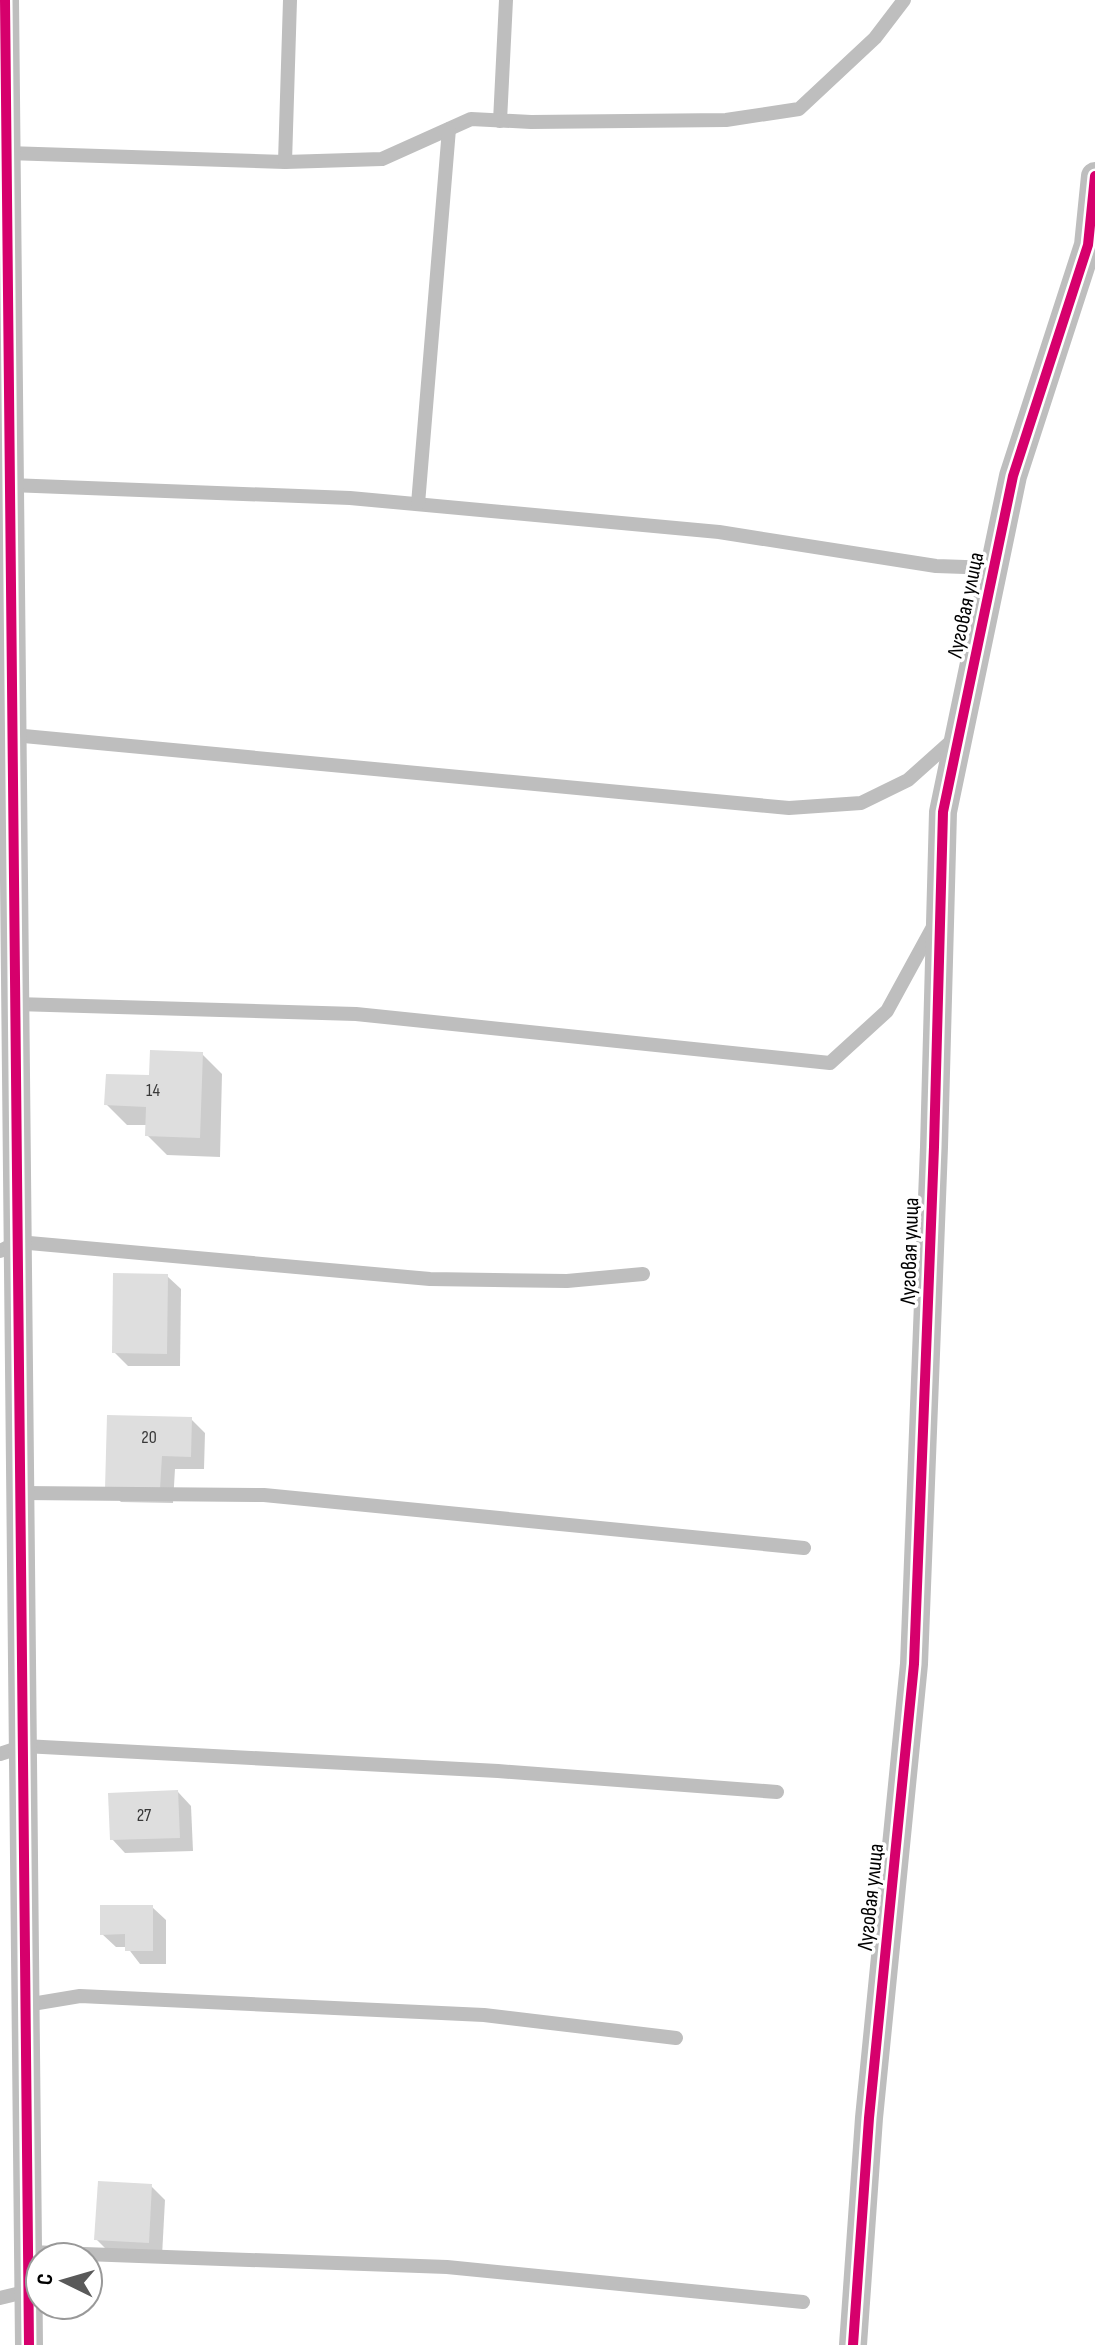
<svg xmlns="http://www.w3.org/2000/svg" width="1095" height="2345" viewBox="0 0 1095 2345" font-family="'Sofia Sans Condensed',sans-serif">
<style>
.shadow{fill:#0003}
.building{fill:#dedede}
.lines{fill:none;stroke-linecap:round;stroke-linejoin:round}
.lane{stroke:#bebebe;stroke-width:14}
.street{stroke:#bebebe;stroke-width:28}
.cycleway-casing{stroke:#fff;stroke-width:15}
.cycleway{stroke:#d6006c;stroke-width:10}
.labels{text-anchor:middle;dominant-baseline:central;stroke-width:7;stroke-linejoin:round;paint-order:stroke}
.number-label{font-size:18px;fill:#383838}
.street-label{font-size:22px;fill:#000;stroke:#fff}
</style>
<rect width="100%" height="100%" fill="#fff"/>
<!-- shadow -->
<g class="shadow">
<polygon points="202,1054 222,1074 220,1157 167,1155 147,1135 147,1125 127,1125 106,1104 151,1077"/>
<polygon points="167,1276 181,1289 180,1366 128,1366 114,1352"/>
<polygon points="191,1419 205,1433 204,1469 175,1469 173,1503 121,1502 107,1488"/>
<polygon points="178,1792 191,1806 193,1851 125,1853 112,1839"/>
<polygon points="152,1907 166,1920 166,1964 140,1964 127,1947 116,1947 102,1934"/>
<polygon points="151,2186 165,2200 162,2256 110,2253 96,2239"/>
</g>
<!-- building -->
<g class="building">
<polygon points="150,1050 203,1052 200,1138 145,1136 146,1107 104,1105 106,1074 149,1075"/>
<polygon points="113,1273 168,1274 167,1354 112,1353"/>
<polygon points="107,1415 192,1417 191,1457 162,1456 160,1490 105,1489"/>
<polygon points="178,1790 180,1838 110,1840 108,1793"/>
<polygon points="100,1905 153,1905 153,1951 125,1951 125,1934 100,1935"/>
<polygon points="98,2181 152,2184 149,2243 94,2240"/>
</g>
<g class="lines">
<!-- lane -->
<g class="lane">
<polyline points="500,121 506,0"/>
<polyline points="7,153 285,162 382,159 471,119 531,122 726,120 799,109 875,38 904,0"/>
<polyline points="285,162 290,0"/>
<polyline points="10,485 350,498 719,532 936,566 994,568"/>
<polyline points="418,504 449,129"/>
<polyline points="13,735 789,808 861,803 908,780 955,738"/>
<polyline points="16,1004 356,1014 830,1063 887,1011 934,925"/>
<polyline points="0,1251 18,1242 430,1279 567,1281 643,1274"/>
<polyline points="21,1493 264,1495 804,1548"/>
<polyline points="0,1754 24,1746 498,1771 777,1792"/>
<polyline points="26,2005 80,1996 484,2015 676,2038"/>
<polyline points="29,2252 447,2267 803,2302"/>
<polyline points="0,2298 29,2291"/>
</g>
<!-- street -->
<g class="street">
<polyline points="5,0 29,2345"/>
<polyline points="853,2345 869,2118 914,1664 934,1147 943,812 1013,476 1088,245 1095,176"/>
</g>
<defs>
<g id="cycleway">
<polyline points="5,0 29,2345"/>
<polyline points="853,2345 869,2118 914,1664 934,1147 943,812 1013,476 1088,245 1095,176"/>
</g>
</defs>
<!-- cycleway casing -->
<use href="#cycleway" class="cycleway-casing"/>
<!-- cycleway -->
<use href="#cycleway" class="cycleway"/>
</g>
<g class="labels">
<!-- number labels -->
<g class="number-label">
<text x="153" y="1090">14</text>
<text x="149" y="1437">20</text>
<text x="144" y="1815">27</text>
</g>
<!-- street labels -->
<g class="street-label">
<text transform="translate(966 605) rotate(-78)">Луговая улица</text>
<text transform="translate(910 1251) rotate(-88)">Луговая улица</text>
<text transform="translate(871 1897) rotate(-84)">Луговая улица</text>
</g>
</g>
<!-- north arrow -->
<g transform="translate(64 2281) rotate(275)"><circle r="38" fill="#ffffff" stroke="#999999" stroke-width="2"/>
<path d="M0-6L14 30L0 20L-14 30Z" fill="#595959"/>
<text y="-12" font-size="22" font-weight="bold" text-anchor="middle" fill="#000000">С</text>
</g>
</svg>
